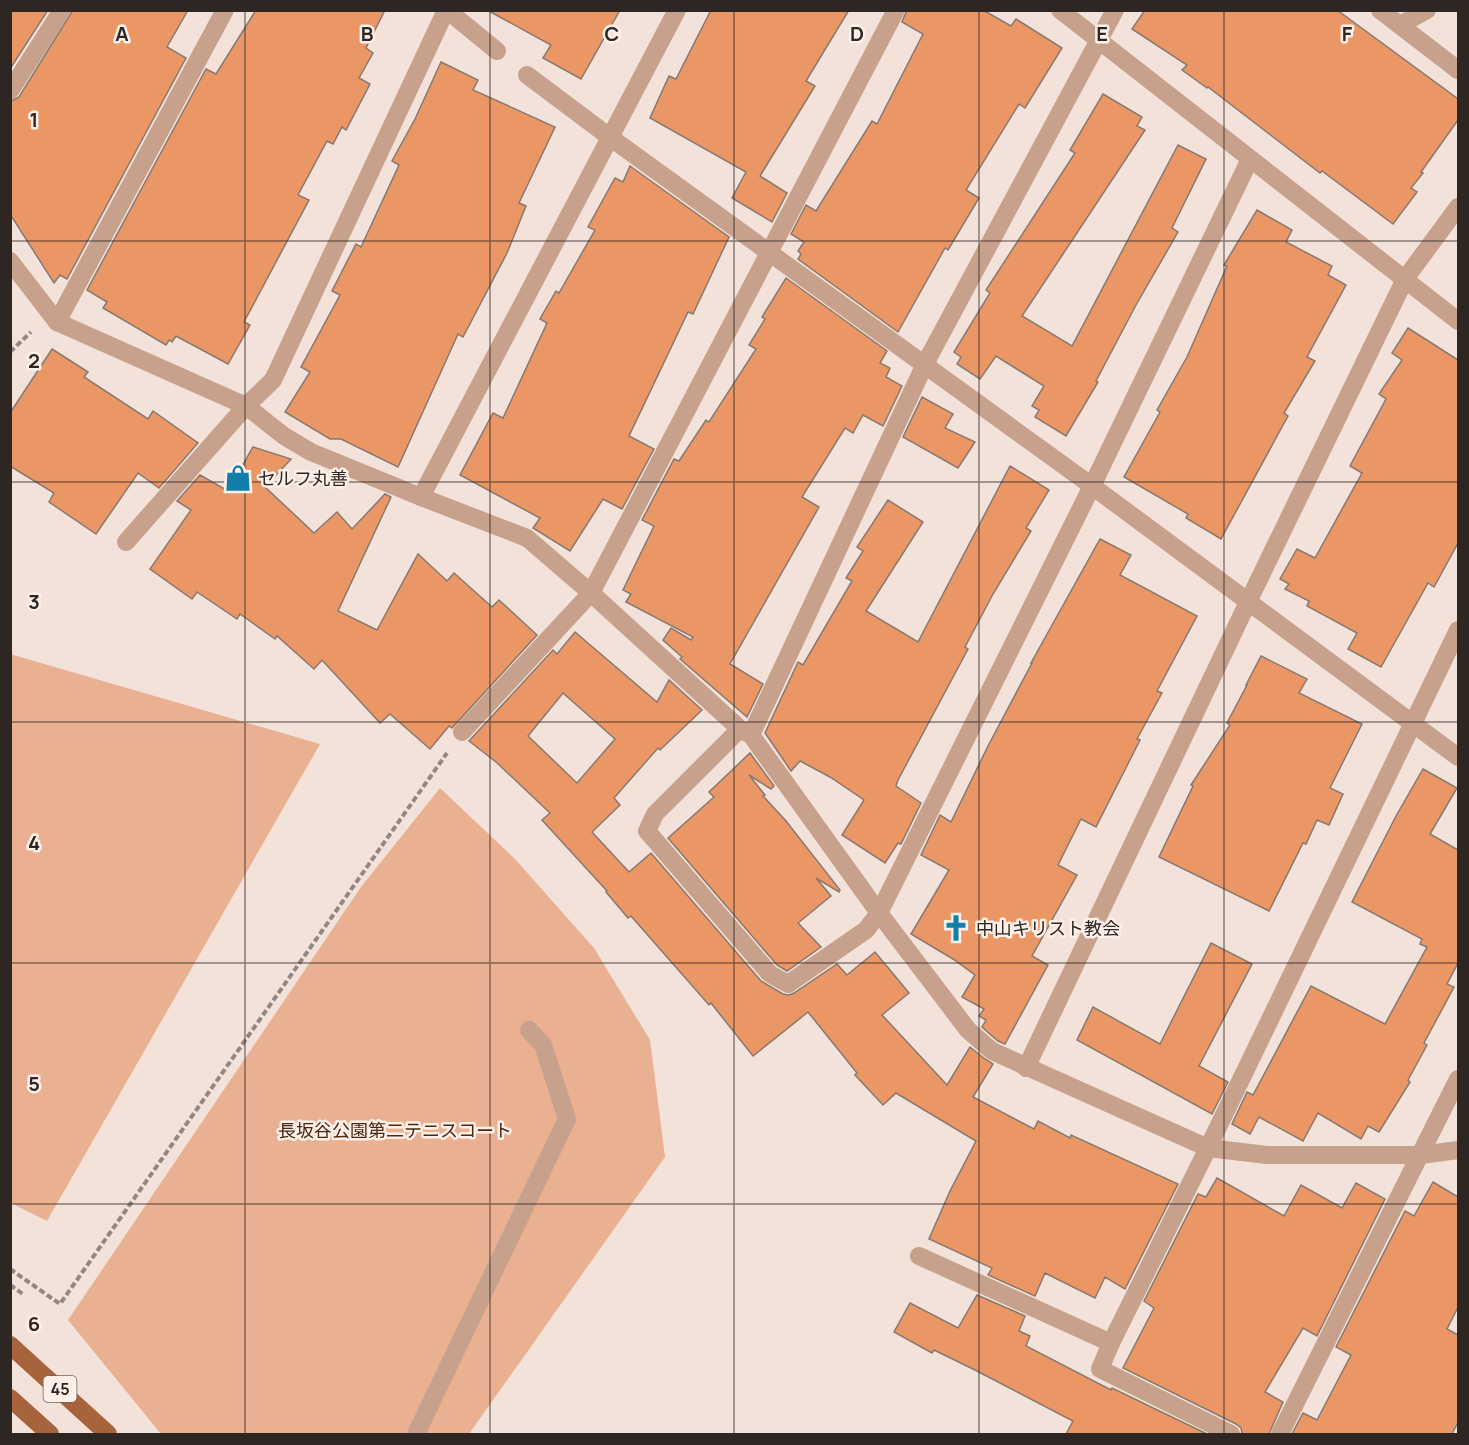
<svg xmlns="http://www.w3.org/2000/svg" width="1469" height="1445" viewBox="0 0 1469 1445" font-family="Manrope,'Noto Sans JP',sans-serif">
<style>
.green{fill:#e9b191}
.building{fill:#eb9765;stroke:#887970;stroke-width:1.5;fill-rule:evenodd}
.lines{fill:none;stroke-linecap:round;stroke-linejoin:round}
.path{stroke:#938781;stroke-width:4;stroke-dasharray:6 3;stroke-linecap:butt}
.minor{stroke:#c7a18b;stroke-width:18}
.major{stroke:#a7643c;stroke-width:18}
.grid{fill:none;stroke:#2d2623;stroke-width:1.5;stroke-opacity:0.55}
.labels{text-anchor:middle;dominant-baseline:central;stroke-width:5;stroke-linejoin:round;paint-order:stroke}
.shield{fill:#fef0e9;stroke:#6c635e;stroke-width:1.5}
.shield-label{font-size:16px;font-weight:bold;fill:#2d2623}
.poi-label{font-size:18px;fill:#2d2623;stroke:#fef0e9;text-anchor:start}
.park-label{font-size:18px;fill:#4a2813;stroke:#fef0e9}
.grid-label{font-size:20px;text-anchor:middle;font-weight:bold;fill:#2d2623;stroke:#fef0e9;stroke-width:5;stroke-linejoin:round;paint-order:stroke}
</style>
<rect width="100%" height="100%" fill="#f3e2d9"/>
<!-- green -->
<g class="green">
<polygon points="10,654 320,744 47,1221 11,1203"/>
<polygon points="440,788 515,859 594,948 650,1040 665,1157 469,1434 161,1434 68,1320 361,887"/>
</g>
<!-- building -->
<g class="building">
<polygon points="10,10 48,10 10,69"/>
<polygon points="73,10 188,10 167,47 186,58 67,279 60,275 54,283 10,214 10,102 19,97"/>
<polygon points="256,10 385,10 366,48 373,53 359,78 370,84 346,130 342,127 333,144 327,141 298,195 309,200 244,322 250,325 228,364 176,336 172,342 169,340 166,345 103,308 107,302 87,290 206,69 216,74"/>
<polygon points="487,10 620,10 581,79 543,58 551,45"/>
<polygon points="711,10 849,10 806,81 815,86 760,176 787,193 772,222 732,198 746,172 650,118 669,76 676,79"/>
<polygon points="907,10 983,10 1011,26 1016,19 1062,48 1025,108 1019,104 966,190 979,198 948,250 945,248 898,332 798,259 801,254 798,251 804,242 791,234 806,205 816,211 872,121 877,124 923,34 902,22"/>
<polygon points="1145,10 1337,10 1458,99 1458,120 1421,172 1423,173 1411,188 1417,192 1393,224 1322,171 1320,173 1208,87 1207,88 1182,70 1187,65 1132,29"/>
<polygon points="441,62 478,80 473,90 555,127 519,203 526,206 507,253 463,337 458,334 398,467 341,439 330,439 285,412 310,372 301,367 340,295 332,291 356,244 361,247 399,165 392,161 415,119"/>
<polygon points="1103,94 1142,117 1137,126 1145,130 1022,316 1072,346 1178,145 1206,159 1172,228 1178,232 1136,305 1096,381 1098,382 1066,436 1035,417 1039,410 1032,406 1044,386 996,356 980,379 957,364 961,357 954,352 990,293 986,290 1075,153 1070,150"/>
<polygon points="630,166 729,237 693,314 688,312 629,436 654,449 622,509 603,499 570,551 533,528 540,518 460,475 493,413 503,418 547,323 540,319 556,291 559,293 595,230 588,227 615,178 623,182"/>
<polygon points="1257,210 1292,230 1286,242 1332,266 1328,275 1346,285 1307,357 1315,361 1284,413 1288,416 1221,539 1186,518 1188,514 1124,477 1160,412 1157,410 1187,357 1227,266 1224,265"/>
<polygon points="786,278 887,351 880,363 890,368 886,377 902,386 883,426 863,415 853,433 845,428 802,497 819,507 730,664 763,684 747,717 680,659 682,657 663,640 671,628 691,640 693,637 626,602 631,594 623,590 654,526 642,520 674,459 679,461 706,420 709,422 756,349 749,345 765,319 762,317"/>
<polygon points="1408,328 1458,360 1458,543 1434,587 1428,583 1381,667 1348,649 1357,633 1307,606 1309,601 1285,589 1289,584 1280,579 1297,549 1315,558 1362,473 1350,466 1386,399 1379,394 1402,360 1392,353"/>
<polygon points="52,349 88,372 84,377 148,419 153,411 198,443 159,488 138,473 96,534 49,502 54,493 10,466 10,413"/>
<polygon points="922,397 953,414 945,428 975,442 958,468 903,437"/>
<polygon points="253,447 291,459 265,487 314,533 337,512 352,529 385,494 391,497 338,611 377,630 418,554 447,581 454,573 492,607 499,600 537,635 452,728 449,726 430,749 390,714 380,723 322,660 314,669 277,636 275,639 240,614 237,619 197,592 192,599 150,569 191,510 177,501 200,475 228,491"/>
<polygon points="1010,466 1049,490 1026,528 1031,531 993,594 965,647 968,649 898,780 896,786 921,803 901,844 898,843 885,863 842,835 864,800 830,777 800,761 791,771 765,733 798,662 803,665 852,581 846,578 863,551 857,547 888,500 923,522 866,611 918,642"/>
<polygon points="1100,539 1131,555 1120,575 1197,616 1157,691 1162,693 1137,739 1140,740 1096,827 1081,819 1058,865 1077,875 1032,956 1048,965 1005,1044 998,1041 982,1027 986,1020 979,1016 984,1009 962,997 975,975 953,959 911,934 949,870 921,855 940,815 951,822 988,746 1032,663 1031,663"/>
<path d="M575,632L657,702L669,680L702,710L660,750L658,748L614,798L620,805L592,832L629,872L651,853L761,981L783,994L789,995L794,993L837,964L847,975L875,952L909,993L882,1015L947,1085L970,1047L985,1059L993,1064L973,1097L1034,1129L1038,1121L1070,1138L1071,1135L1178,1184L1125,1289L1105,1277L1095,1298L1045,1273L1035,1296L988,1275L992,1268L929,1239L950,1191L976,1141L896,1093L883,1105L855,1075L857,1073L808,1012L753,1056L711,1003L709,1005L631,916L628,918L606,892L607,891L542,820L550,813L496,762L469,741L553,650L557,654ZM563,693L615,739L577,783L528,736Z"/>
<polygon points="1261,656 1307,679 1299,693 1362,724 1330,788 1343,794 1329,825 1317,820 1306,844 1303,843 1269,911 1159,857 1193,786 1191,785 1230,725 1227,723 1247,685 1246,685"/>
<polygon points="750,753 774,786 771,789 749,775 765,795 763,796 786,821 840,890 839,892 816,878 831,896 798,923 821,947 787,971 777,965 668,838 714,797 709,792"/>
<polygon points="1423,769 1457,788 1430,834 1458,850 1458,963 1447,984 1454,987 1424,1043 1427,1045 1408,1080 1410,1082 1379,1132 1368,1126 1361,1139 1318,1113 1303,1141 1259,1117 1250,1134 1232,1124 1247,1092 1253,1095 1311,986 1385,1024 1427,947 1420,944 1422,939 1352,902 1396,816"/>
<polygon points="1211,943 1252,964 1199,1066 1228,1082 1212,1114 1077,1040 1093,1007 1160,1044"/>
<polygon points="1217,1178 1284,1216 1301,1185 1342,1208 1356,1183 1385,1199 1317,1336 1303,1328 1265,1392 1283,1402 1269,1434 1242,1434 1241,1428 1236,1424 1123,1368 1154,1308 1144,1301 1198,1194 1206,1197"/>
<polygon points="1433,1182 1458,1197 1458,1307 1447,1329 1458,1335 1458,1422 1452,1434 1292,1434 1303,1413 1317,1420 1351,1355 1336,1347 1405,1211 1414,1216"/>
<polygon points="977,1295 1025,1316 1019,1331 1030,1336 1026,1346 1111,1390 1112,1388 1207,1434 1066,1434 1073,1421 973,1369 934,1350 932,1353 894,1332 910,1303 958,1328"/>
</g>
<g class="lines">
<!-- path -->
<g class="path">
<polyline points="10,352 31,332"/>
<polyline points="10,1269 60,1304 447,753"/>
<polyline points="10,1285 23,1294"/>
</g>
<!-- minor -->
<g class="minor">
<polyline points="447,10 497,51"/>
<polyline points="1060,10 1458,321"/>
<polyline points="1380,10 1458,70"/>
<polyline points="1400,25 1427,10"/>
<polyline points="527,75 611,138 1092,486 1458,757"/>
<polyline points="10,91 62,10"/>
<polyline points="10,261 57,322 246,406 284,436 311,452 421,497 527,538 591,593 740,729 751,735 879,913 968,1030 992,1051 1208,1148 1267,1155 1421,1155 1458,1150"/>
<polyline points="57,322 225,10"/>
<polyline points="421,497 677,10"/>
<polyline points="126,542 246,406 273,380 446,10"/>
<polyline points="740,729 655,814 647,831 770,974 788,984 866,930 879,913 1092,486 1250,159"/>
<polyline points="462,732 591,593 896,10"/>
<polyline points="751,735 925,364 1115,10"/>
<polyline points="1026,1068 1248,602 1405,279 1458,207"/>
<polyline points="919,1256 1111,1343"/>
<polyline points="416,1434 567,1119 543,1045 529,1030"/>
<polyline points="1231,1434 1100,1369 1111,1343 1208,1148 1458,630"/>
<polyline points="1280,1434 1458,1079"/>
</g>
<!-- major -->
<g class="major">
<polyline points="10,1345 108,1434"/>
<polyline points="10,1398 50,1434"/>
</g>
</g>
<!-- grid -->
<path class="grid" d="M245,10V1434M490,10V1434M734,10V1434M979,10V1434M1224,10V1434M10,241H1458M10,482H1458M10,722H1458M10,963H1458M10,1204H1458"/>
<!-- icons -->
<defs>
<symbol id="shop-bare" viewBox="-9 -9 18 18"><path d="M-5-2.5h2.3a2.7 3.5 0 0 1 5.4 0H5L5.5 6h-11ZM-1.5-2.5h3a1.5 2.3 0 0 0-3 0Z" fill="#117fa7" stroke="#fef0e9" stroke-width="2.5" paint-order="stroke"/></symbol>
<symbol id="church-bare" viewBox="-9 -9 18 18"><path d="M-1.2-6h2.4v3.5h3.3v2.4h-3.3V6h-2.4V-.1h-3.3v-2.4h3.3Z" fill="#117fa7" stroke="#fef0e9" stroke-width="2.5" paint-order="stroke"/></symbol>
</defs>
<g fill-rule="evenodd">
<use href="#shop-bare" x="219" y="459" width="38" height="38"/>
<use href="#church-bare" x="937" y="909" width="38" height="38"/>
</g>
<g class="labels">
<!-- shield labels -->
<rect class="shield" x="43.5" y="1376" width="33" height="26" rx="4.5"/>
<g class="shield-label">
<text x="60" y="1389">45</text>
</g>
<!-- poi labels -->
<g class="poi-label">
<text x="258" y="478">セルフ丸善</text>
<text x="976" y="928">中山キリスト教会</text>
</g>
<!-- park labels -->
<g class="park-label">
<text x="395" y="1130">長坂谷公園第二テニスコート</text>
</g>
</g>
<g class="grid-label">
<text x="122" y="41">A</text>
<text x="367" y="41">B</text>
<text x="612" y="41">C</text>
<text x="857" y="41">D</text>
<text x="1102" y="41">E</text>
<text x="1347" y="41">F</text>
<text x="34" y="127">1</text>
<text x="34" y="368">2</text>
<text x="34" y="609">3</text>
<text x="34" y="850">4</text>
<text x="34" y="1091">5</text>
<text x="34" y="1331">6</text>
</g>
<!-- border -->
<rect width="1469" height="1445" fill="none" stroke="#2d2623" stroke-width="24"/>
</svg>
